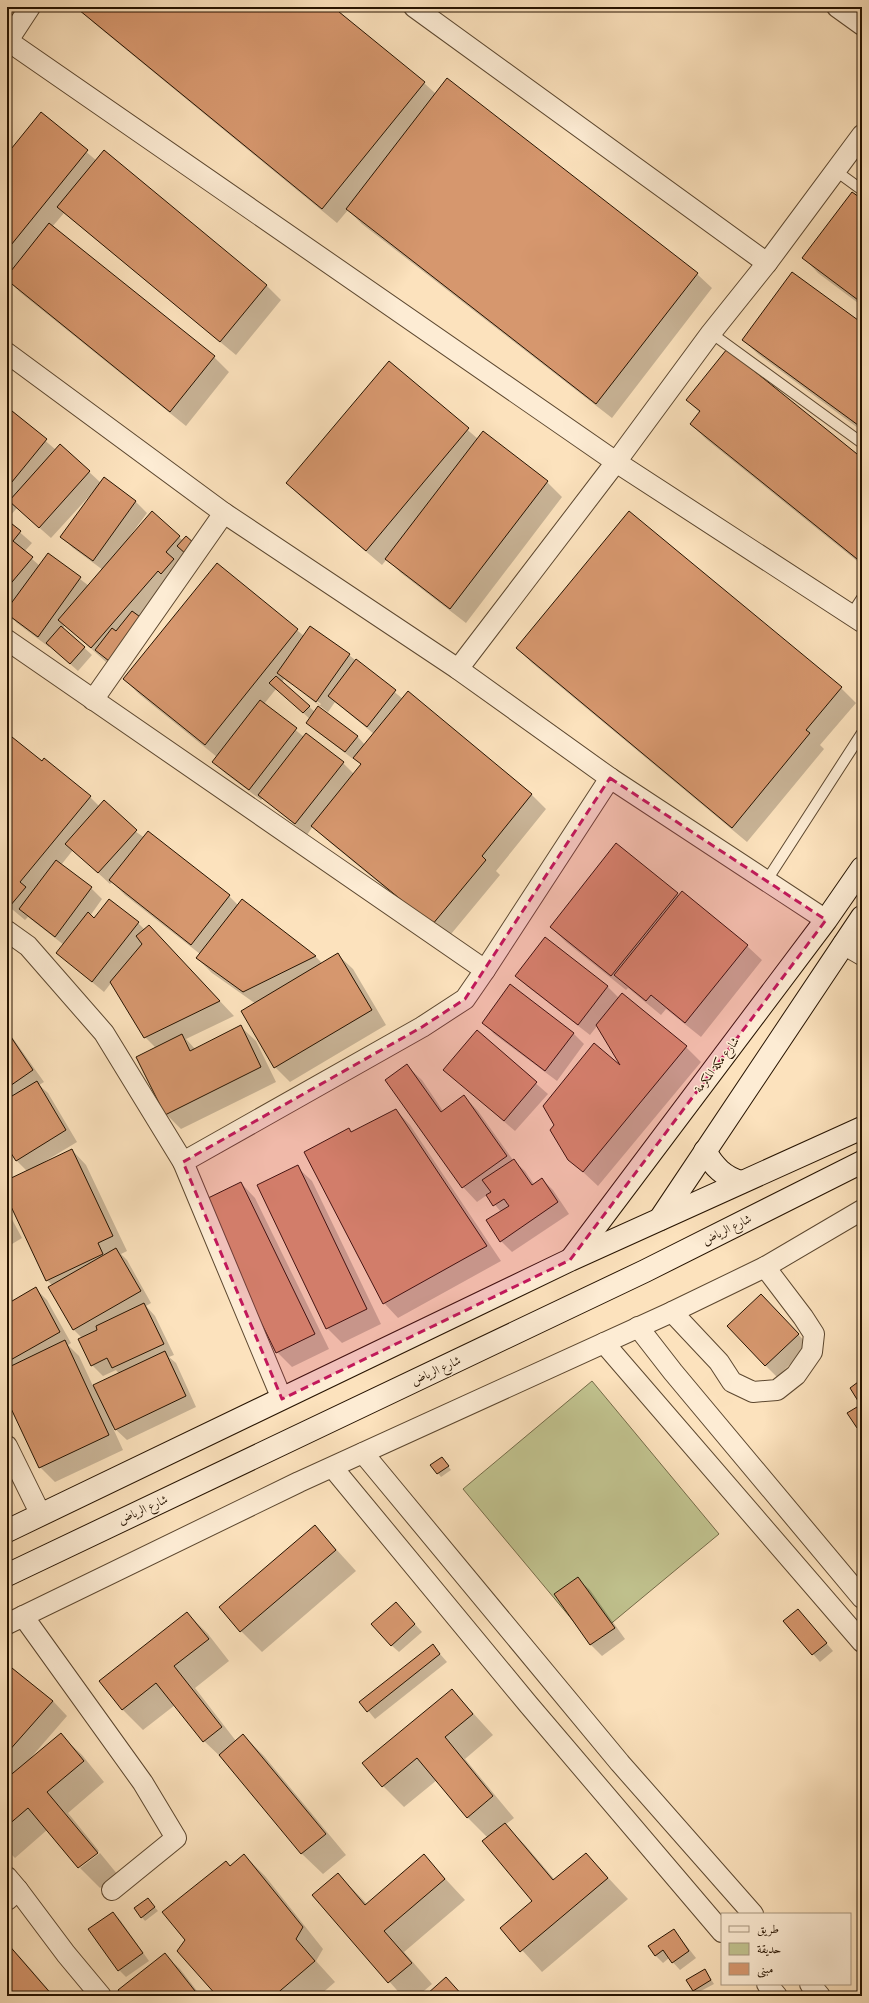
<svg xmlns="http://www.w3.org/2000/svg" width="869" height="2003" viewBox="0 0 869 2003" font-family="'IM FELL English',Amiri,serif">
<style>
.green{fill:#c1c38f;stroke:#746b48}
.shadow{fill:#0003;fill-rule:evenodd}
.building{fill:#d6976e;stroke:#261300}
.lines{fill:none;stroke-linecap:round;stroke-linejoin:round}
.lane-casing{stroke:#5c472f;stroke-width:12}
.street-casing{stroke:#5c472f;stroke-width:22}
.secondary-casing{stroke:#261300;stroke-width:24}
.lane{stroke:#fdecd4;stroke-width:10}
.street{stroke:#fdecd4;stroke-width:20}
.secondary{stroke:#fdecd4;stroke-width:22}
.marked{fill:#c2185b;fill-opacity:0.2;stroke:#c2185b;stroke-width:3;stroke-dasharray:8 5;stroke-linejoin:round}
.labels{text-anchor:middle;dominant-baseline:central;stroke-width:3;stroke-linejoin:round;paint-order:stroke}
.street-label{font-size:12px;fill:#261300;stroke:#fdecd4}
</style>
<rect width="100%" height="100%" fill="#fce2bd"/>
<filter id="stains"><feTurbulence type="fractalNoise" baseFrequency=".005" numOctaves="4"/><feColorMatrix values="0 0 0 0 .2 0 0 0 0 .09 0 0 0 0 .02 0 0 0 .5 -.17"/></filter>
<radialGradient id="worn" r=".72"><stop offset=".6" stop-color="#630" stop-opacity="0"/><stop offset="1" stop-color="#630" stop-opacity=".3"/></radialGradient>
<!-- green -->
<polygon class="green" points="592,1381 719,1534 590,1641 463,1489"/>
<!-- shadow -->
<g class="shadow">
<polygon points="82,7 331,7 424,83 436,94 697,274 712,288 612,418 362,224 348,210 337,223 95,24 80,10"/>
<polygon points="41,114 97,161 266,285 281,300 236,355 64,213 52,227 214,357 229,372 186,426 21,293 8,281 7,283 7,156"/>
<polygon points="862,201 862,306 818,273 804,258"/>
<polygon points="862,325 862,431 758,354 743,340"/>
<polygon points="389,362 478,439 483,432 547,482 562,497 466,623 401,573 387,559 382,565 302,498 288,483"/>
<polygon points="687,400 862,459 862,565 706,439 691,424 700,413"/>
<polygon points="7,408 56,450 60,445 101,483 104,479 136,502 147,513 130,536 132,537 179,537 183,541 195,545 117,668 108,660 106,662 65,625 63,628 92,655 78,671 50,646 49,647 17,623 7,613 7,521 32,543 24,552 40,566 49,555 89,586 103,570 73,548 62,537 95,492 94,491 51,538 17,508 10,516 7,514"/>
<path d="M217,564L304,636L349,655L403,699L408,692L532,795L546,809L496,871L500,875L447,939L327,840L313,826L307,835L263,798L261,800L225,773L214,761L217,757L139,694L124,679ZM284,679L328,712L335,702L374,734L365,745L357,736L315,712L282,682ZM289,681L321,704L320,705L289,683ZM276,689L310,719L307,723L315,730L353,759L354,757L362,765L354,774L343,763L304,737L264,704Z"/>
<polygon points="517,648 841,688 856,703 820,745 824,749 747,842 532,663"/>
<polygon points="7,734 42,762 90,797 100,807 229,896 238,905 315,956 323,964 338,955 353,969 386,1025 290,1082 275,1067 256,1004 212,973 197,958 200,954 125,895 112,882 110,884 73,850 61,865 91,888 102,899 90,916 94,919 138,923 145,930 164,942 234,1016 186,1039 195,1049 241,1027 256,1041 276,1082 181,1129 166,1114 156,1048 145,1037 111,983 104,992 57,953 64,945 28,917 25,920 7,905 7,826 9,824 7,822"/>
<polygon points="677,894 747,946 762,960 701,1037 666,1009 661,1015 628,988 626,990 566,942 551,927"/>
<polygon points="516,976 607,986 619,998 686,1047 701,1062 598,1186 569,1159 623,1068 597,1026 590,1035 528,987"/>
<polygon points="483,1022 573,1033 584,1044 557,1081 494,1034"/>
<polygon points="7,1030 44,1082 39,1085 48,1093 77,1142 44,1162 45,1163 72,1150 86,1165 127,1251 121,1254 127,1260 151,1303 146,1306 155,1316 174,1355 169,1357 176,1363 196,1407 127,1440 112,1426 123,1450 55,1482 40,1467 7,1398 7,1305 36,1289 47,1300 71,1343 68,1345 79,1356 93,1386 119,1374 116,1370 103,1376 92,1365 82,1338 74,1330 52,1285 47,1280 7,1196 7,1181 27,1171 17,1161 7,1145"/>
<polygon points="477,1032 548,1094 515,1131 445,1070"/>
<polygon points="407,1066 422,1080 443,1111 464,1096 478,1111 513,1160 525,1171 534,1184 542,1179 553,1190 569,1214 512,1252 501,1241 501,1212 487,1195 477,1202 463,1187"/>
<polygon points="396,1110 410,1125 501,1261 398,1318 384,1303 349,1129 352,1133"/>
<polygon points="7,1154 11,1161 7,1163"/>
<polygon points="297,1167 312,1181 381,1324 342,1343 327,1328"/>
<polygon points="241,1183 255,1198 329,1349 292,1367 277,1352"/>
<polygon points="7,1210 22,1238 7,1247"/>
<polygon points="772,1306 809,1346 777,1377 765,1365"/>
<polygon points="862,1405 862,1434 857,1427"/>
<polygon points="445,1462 451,1470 441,1477 432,1466"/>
<polygon points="315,1526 356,1571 262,1652 241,1631"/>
<polygon points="578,1579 590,1590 625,1639 602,1656 591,1645 556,1595"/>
<polygon points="396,1603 422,1632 399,1652 391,1645"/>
<polygon points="187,1613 208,1634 229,1661 195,1688 236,1741 243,1735 264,1756 346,1855 323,1874 302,1854 225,1761 204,1741 175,1705 143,1730 122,1709"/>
<polygon points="805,1618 833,1651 820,1662 813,1654"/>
<polygon points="433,1646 447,1662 375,1719 361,1702"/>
<polygon points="7,1665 53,1701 67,1716 28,1761 61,1735 82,1755 104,1782 68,1813 99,1851 79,1867 47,1830 15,1858 7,1850 7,1779 12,1775 8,1772 7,1774"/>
<polygon points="452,1690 493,1735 465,1759 514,1818 505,1825 525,1845 555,1880 586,1854 628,1899 542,1972 502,1928 534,1901 488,1838 468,1818 437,1780 404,1807 383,1786"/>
<polygon points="100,1853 118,1875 100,1888 80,1868"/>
<polygon points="244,1855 265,1876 323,1949 316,1961 335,1982 319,1996 218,1996 186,1940 226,1862 231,1867"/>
<polygon points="424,1856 465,1900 404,1952 432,1984 418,1996 402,1996 314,1895 338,1874 367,1904"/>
<polygon points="148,1899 158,1911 145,1921 135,1909"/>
<polygon points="113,1913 120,1920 149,1961 126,1977 119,1970"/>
<polygon points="674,1930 696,1958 680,1970 669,1958 663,1963 655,1955"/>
<polygon points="7,1944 21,1958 54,1996 7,1996"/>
<polygon points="165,1955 180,1969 201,1996 124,1996"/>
<polygon points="705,1970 714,1984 697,1993 694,1990"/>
</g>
<!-- building -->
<g class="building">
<polygon points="81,7 333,7 425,82 322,209 79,10"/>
<polygon points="447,78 698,273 596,404 346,209"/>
<polygon points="41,112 88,150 7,250 7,154"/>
<polygon points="104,150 267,285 220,342 57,207"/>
<polygon points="852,192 862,199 862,303 802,258"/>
<polygon points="49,223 215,356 170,412 7,280 7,276"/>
<polygon points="792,272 862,323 862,428 742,340"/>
<polygon points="727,349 862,458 862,563 690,424 700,411 686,400"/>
<polygon points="389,361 469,428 366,551 286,483"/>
<polygon points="7,407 47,439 7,488"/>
<polygon points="483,431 548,481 450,609 385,559"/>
<polygon points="60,444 90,471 39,528 9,501"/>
<polygon points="104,477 136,501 93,561 60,537"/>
<polygon points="152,511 180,536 166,552 174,559 161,574 158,571 91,648 58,620"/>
<polygon points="629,511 842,687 806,730 810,733 732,828 516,648"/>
<polygon points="7,520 21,531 13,541 33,557 7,588"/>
<polygon points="186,536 195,544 187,555 177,546"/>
<polygon points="48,553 81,577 38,637 7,614 7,609"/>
<polygon points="217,563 298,629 205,745 123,679"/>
<polygon points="132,611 143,619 109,661 95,650 112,628 116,631"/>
<polygon points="61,626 85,647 70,664 46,643"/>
<polygon points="310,626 350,654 316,702 277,673"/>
<polygon points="356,659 396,690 367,727 328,696"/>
<polygon points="276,676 310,706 303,713 269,683"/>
<polygon points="408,691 532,794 482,856 486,860 432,925 311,826 361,764 353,758"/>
<polygon points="260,700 297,728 249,790 212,762"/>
<polygon points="318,706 358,736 345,752 306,723"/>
<polygon points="7,733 42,761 44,758 91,796 20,882 26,887 10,906 7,904 7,825 9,822 7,821"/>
<polygon points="306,733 344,762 295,824 258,795"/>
<polygon points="104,800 137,830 98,873 65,844"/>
<polygon points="148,831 230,895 191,945 109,880"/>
<polygon points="616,843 678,893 611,976 550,927"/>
<polygon points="56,860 92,887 55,937 19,909"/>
<polygon points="682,891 748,945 685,1023 651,995 646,1001 614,975"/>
<polygon points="109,899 139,922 92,982 56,953 88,912 94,918"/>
<polygon points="242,899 316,956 243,992 196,958"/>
<polygon points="149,925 220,1001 144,1038 110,982 142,944 136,936"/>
<polygon points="545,937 608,986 578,1025 515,976"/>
<polygon points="338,953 372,1010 274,1068 241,1011"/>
<polygon points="510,984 574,1033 545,1071 482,1023"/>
<polygon points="622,993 687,1046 583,1172 568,1160 550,1130 554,1125 543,1106 594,1043 620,1065 596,1025"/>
<polygon points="241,1025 261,1067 165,1115 136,1057 182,1034 190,1051"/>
<polygon points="477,1030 537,1082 504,1121 443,1070"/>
<polygon points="7,1031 33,1070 7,1088"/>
<polygon points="407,1064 441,1112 464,1095 507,1156 462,1188 385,1080"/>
<polygon points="37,1081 66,1130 16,1161 7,1147 7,1099"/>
<polygon points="396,1109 487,1246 383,1304 304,1152 349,1128 351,1132"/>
<polygon points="72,1149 113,1236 98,1243 103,1254 46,1281 7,1198 7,1180"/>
<polygon points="514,1159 532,1185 542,1178 558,1202 500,1242 486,1220 509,1206 504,1199 493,1206 486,1195 491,1192 482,1180"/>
<polygon points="298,1165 367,1309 326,1329 257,1185"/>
<polygon points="241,1182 315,1334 276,1353 202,1201"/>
<polygon points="116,1248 141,1291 73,1330 48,1287"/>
<polygon points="36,1287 60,1332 7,1362 7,1304"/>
<polygon points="761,1294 799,1334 765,1366 727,1326"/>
<polygon points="144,1303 164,1344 112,1368 107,1358 91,1366 78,1339 97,1330 96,1326"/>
<polygon points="65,1340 109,1435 39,1468 7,1400 7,1368"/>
<polygon points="165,1351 186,1396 115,1430 93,1385"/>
<polygon points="862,1379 862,1398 858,1401 850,1388"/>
<polygon points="862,1404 862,1424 857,1428 847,1413"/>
<polygon points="442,1457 449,1466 437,1474 430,1465"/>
<polygon points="315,1525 336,1550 240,1632 219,1607"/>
<polygon points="578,1577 615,1628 590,1645 554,1594"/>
<polygon points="396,1602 415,1624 391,1646 371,1624"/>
<polygon points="798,1609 827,1643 812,1655 783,1621"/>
<polygon points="187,1612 209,1639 174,1666 222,1727 203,1742 156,1683 122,1710 99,1681"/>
<polygon points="433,1644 440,1654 367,1712 359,1702"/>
<polygon points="7,1664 53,1701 7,1753"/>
<polygon points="452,1689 473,1714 445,1737 493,1796 467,1818 417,1758 382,1787 362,1763"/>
<polygon points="61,1733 84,1761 47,1792 98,1853 78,1868 28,1808 7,1826 7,1778"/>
<polygon points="243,1734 326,1834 301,1854 219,1755"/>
<polygon points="505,1823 553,1880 586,1853 608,1878 520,1952 500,1928 532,1901 482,1841"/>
<polygon points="244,1854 303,1927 296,1939 315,1961 274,1996 217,1996 177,1951 185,1940 162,1912 226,1861 230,1866"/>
<polygon points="424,1854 445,1879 384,1931 412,1963 388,1983 312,1895 338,1873 365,1905"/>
<polygon points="148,1898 155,1907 141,1918 134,1908"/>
<polygon points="113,1912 143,1953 118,1971 88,1929"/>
<polygon points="674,1929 689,1951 672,1963 663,1950 655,1956 648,1946"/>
<polygon points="7,1943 53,1996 7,1996"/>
<polygon points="165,1953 199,1996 122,1996 118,1990"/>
<polygon points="705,1969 711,1980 693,1991 686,1980"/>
<polygon points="446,1977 463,1996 429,1996 427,1994"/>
</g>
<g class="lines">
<defs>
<g id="lane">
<polyline points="836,171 862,190"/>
<polyline points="711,333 862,443"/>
<polyline points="851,615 862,598"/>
<polyline points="767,880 862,733"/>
</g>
<g id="street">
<polyline points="414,7 767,263"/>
<polyline points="837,7 862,25"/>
<polyline points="8,41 616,462 458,669"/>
<polyline points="7,42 30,7"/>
<polyline points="862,135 767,263 711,333 616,462 862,622"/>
<polyline points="7,353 224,513 458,669 610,778 826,920"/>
<polyline points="7,640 485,970"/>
<polyline points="93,700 224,513"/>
<polyline points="7,931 28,946 104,1033 183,1162 282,1399"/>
<polyline points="843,944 862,955"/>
<polyline points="183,1162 422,1027 465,999 485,970 610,778"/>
<polyline points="672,1312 719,1362 732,1382 753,1392 777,1390 796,1375 812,1352 814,1334 803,1317 765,1267"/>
<polyline points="638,1327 673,1372 862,1598"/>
<polyline points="604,1343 862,1642"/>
<polyline points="7,1446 41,1515"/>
<polyline points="363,1453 620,1763 753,1914"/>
<polyline points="333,1468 528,1704 722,1932"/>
<polyline points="23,1616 143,1783 176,1838 112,1890"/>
<polyline points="7,1624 299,1482 672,1312 765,1267 862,1210"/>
<polyline points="7,1877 18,1890 7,1900"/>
<polyline points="18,1890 66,1954 101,1996"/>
<polyline points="767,1984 777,1996"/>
<polyline points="810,1984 820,1996"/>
</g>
<g id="secondary">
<path d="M705,1151C714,1167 724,1177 741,1182"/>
<polyline points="660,1219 862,917"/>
<polyline points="572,1258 826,920 862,868"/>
<polyline points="7,1531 570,1260 862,1128"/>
<polyline points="7,1575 645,1271 862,1162"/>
</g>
</defs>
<!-- lane casing -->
<use href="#lane" class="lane-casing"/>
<!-- street casing -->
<use href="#street" class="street-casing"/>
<!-- secondary casing -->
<use href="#secondary" class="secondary-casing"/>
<!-- lane -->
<use href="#lane" class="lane"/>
<!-- street -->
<use href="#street" class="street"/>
<!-- secondary -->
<use href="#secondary" class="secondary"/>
</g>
<!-- marked area -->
<path class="marked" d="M610,778L826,920L570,1260L282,1399L183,1162L422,1027L465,999Z"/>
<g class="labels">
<!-- street labels -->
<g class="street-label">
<text transform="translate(717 1065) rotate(-53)">شارع مكة المكرمة</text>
<text transform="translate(727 1230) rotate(-27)">شارع الرياض</text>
<text transform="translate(436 1371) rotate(-25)">شارع الرياض</text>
<text transform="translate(143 1510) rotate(-25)">شارع الرياض</text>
</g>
</g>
<!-- margin -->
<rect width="869" height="2003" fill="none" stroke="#fce2bd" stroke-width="24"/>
<rect x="8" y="8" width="853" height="1987" fill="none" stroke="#261300" stroke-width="2"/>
<rect x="12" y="12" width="845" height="1979" fill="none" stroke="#261300"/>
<!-- legend -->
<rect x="721" y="1913" width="130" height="72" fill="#fdecd4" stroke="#a7957f"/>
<rect x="729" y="1926" width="20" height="6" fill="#fdecd4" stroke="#a7957f"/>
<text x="757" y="1933" font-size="12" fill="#261300">طريق</text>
<rect x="729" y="1943" width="20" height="12" fill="#c1c38f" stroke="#a7957f"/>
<text x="757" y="1953" font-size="12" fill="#261300">حديقة</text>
<rect x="729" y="1963" width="20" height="12" fill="#d6976e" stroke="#a7957f"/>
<text x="757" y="1973" font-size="12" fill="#261300">مبنى</text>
<rect width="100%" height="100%" filter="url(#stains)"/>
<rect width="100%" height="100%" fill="url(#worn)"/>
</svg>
